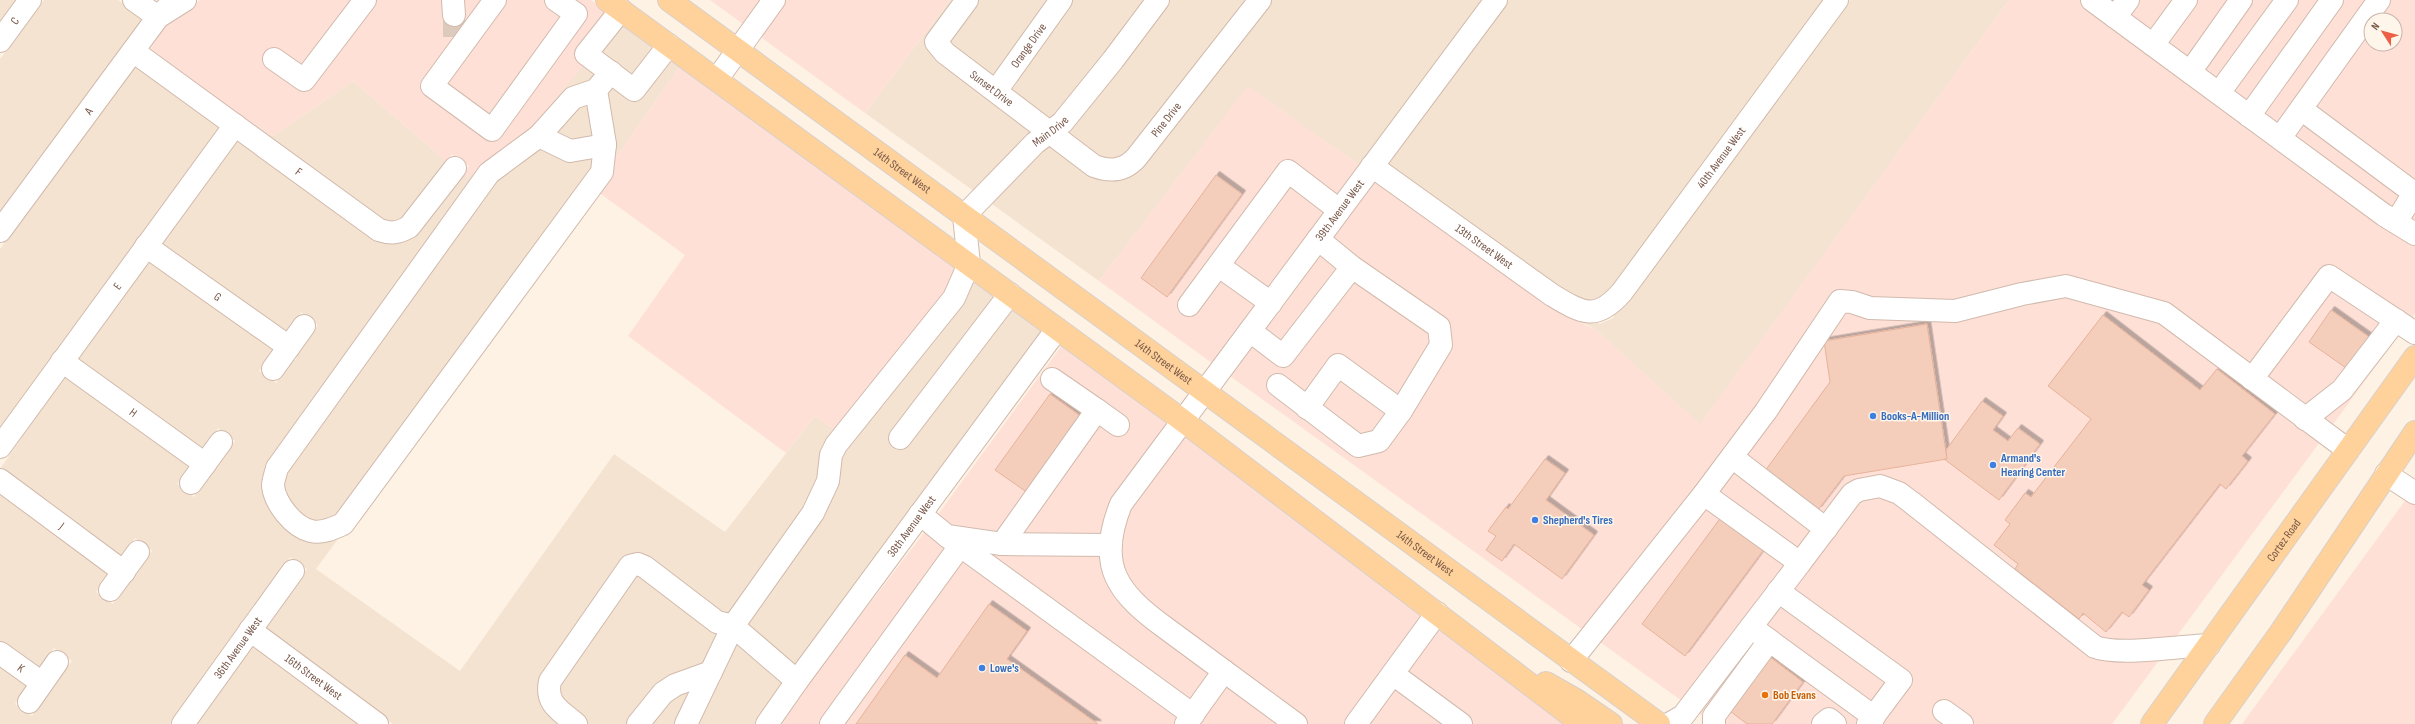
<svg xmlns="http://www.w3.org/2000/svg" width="2415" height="724" viewBox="0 0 2415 724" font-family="'Sofia Sans Condensed',sans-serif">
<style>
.residential{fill:#f5e3d2}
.commercial{fill:#fee0d7;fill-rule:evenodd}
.building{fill:#f4cebb;stroke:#e7b29a;filter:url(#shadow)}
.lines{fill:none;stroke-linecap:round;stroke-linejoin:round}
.minor-tunnel{stroke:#dccbbd;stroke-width:22;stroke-dasharray:22 11;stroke-linecap:butt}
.minor-casing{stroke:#d1baac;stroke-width:24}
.major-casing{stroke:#d9d0cc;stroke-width:24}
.minor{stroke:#fff;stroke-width:22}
.major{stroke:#fed29a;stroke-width:22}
.shop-dot{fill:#3f7fe0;stroke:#fff6eb;stroke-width:1.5}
.food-dot{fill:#e8710a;stroke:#fff6eb;stroke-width:1.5}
.labels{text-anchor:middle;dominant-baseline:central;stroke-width:3;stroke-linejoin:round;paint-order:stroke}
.street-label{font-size:12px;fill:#775648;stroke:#fff6eb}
.shop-label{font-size:12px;font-weight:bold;fill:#366cbe;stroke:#fff6eb;text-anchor:start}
.food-label{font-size:12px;font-weight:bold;fill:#c56008;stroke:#fff6eb;text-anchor:start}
</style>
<defs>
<filter id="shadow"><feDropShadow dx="3.5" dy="-3.5" stdDeviation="0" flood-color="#0004"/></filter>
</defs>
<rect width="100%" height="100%" fill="#fdf2e4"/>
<!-- residential -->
<g class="residential">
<polygon points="0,0 17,0 0,23"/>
<polygon points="44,0 118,0 144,18 0,213 0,59"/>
<polygon points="950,0 1482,0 1359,165 1248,87 1099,281 865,113"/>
<polygon points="1509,0 1824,0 1614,286 1605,295 1590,303 1575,298 1386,164"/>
<polygon points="1850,0 2009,0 1700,425 1596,330 1583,322 1598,322 1599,324 1614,318 1613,315 1631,299"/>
<polygon points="620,21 681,65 594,189 316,569 460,671 614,454 725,532 815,416 843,436 966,274 1043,330 788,674 755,724 393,724 264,629 307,569 290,557 170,724 0,724 0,665 28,685 15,704 32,716 72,661 54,648 39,669 0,641 0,492 109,573 96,592 113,604 152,551 135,538 121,558 0,469 65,375 191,465 177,484 194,497 235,441 218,428 202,450 76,359 149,260 274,350 259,371 276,383 293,359 296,360 298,352 318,325 301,312 285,335 160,244 238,139 387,243 402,242 417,234 463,175"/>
<polygon points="136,65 220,126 0,429 0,249"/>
<polygon points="353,81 446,161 406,215 396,222 383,221 211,96 273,136"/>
<polygon points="253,644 361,724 196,724"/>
</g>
<!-- commercial -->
<g class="commercial">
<polygon points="200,0 591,0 620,21 513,150 506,147 467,178 463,175 469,166 452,154 446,161 353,81 273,136 211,96 149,51 166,24"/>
<polygon points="710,0 950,0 865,113"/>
<path d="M2009,0H2415V313L2112,724H1714L1230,376L1375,180L1566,315L1596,330L1700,424ZM2371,20H2395V44H2371Z"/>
<polygon points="681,65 959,269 959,272 843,436 815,416 786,453 628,336 685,255 594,189"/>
<polygon points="1248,86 1359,165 1212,363 1099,281"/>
<polygon points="1063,344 1176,427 1566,724 780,724 806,687 939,513"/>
<polygon points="2415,487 2415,724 2242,724"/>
</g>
<!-- building -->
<g class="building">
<polygon points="1216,175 1242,194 1167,297 1141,278"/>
<polygon points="2331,310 2372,339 2349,370 2309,342"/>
<polygon points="2103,315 2200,390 2217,369 2275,414 2242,456 2248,461 2226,489 2220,484 2142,585 2149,590 2129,617 2122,612 2106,632 2083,613 2079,619 2015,569 2018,564 1994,545 2010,524 2005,520 2025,493 2031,497 2091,419 2048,386"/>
<polygon points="1927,324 1947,459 1844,476 1818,510 1765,471 1830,382 1824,341"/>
<polygon points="1050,394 1082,417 1028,493 995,470"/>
<polygon points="1982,401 2003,416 1993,430 2008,441 2018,428 2040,444 1999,500 1944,459 1947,459 1946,450"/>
<polygon points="1545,459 1565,473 1546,500 1594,535 1562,579 1514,544 1502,561 1486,550 1496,536 1488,531 1506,507 1508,509"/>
<polygon points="1722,516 1765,548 1685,656 1642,624"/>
<polygon points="989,604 1027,631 1007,659 1098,724 856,724 905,655 937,678"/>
<polygon points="1766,654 1803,682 1772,724 1747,724 1726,708"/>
</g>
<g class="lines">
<!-- minor-tunnel -->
<polyline class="minor-tunnel" points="454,15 454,37"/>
<defs>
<g id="minor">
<polyline points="134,0 158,17 168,7"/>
<polyline points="453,0 454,15"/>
<polyline points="495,0 432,86 492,130 576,14 556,0"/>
<path id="s1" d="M967,0L936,42L945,53L1094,166C1110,172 1124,171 1136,158L1260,0"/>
<polyline points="2092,0 2384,215 2415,234"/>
<polyline points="621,10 586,54 634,90 669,45"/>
<polyline points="2115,17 2128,0"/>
<path id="s2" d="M0,41L30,0"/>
<polyline points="2153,45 2186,0"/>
<path id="s3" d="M133,51L379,230C391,234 398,233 409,227L455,168"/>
<polyline points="274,59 304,80 365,0"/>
<polyline points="2190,72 2241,0"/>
<polyline points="717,79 774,0"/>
<path d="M596,90L605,144L602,172L343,524C334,528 322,534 311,531C293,527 275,503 273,486C273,480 276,473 277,468L489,173L539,136L573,98L596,90L611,72"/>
<path id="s4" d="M996,91L1061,0"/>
<polyline points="2219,93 2287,0"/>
<polyline points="2301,109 2414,193 2396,222"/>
<polyline points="2249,116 2332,0"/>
<polyline points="539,136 570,151 605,145"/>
<polyline points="2280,138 2379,0"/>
<path id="s5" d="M1372,166L1552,295C1582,313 1596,322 1622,292L1837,0"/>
<path id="s6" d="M0,231L158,17L185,0"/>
<path id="s7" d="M146,246L289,347"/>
<polyline points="1219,266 1271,303"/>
<polyline points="1189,305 1288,171 1339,210"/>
<polyline points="1250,331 1283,356 1352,267 1318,239"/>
<path id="s8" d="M62,361L205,464"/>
<polyline points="273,369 304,326"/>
<polyline points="2252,379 2329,276 2415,333"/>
<polyline points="1278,385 1358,446 1379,441 1401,411 1441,345 1439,327 1352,267"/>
<polyline points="1307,408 1338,365 1401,411"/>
<polyline points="1097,410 1118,425"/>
<polyline points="2305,419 2342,390 2396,320"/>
<polyline points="900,438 1010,294"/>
<path id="s9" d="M0,447L235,125"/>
<polyline points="1732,457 1826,529"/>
<polyline points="2386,474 2415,493"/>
<path id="s10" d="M0,480L124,572"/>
<polyline points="191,483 221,442"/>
<polyline points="1704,494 1766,411 1840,301 1852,302 1870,308 1955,311 2022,294 2066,286 2164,313 2348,450"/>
<polyline points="920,514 947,536 1002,544 1110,545"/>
<polyline points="947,536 1193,715"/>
<polyline points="1002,544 1097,410 1052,379"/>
<path d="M1800,563L1852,494L1859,490L1880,486L1899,493L1911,502L2095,647C2120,656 2181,646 2209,645"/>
<polyline points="110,590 138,552"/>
<polyline points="1778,591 1901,680 1868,724"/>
<polyline points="1751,627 1874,717"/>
<path id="s11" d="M250,630L377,724"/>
<path id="s12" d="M0,653L42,683"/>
<polyline points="1571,661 1704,494 1800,563 1683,716 1669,724"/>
<polyline points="1224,671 1296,724"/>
<polyline points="1393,674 1461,724"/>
<polyline points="29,702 57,662"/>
<polyline points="1944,711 1962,724"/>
<path id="s13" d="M183,724L293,571"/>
<path d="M576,724C560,710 545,704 550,681L630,566L638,564L645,567L717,622L733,626L797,681"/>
<polyline points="638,724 663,693 675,685 711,672"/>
<path id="s14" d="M686,724L733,626L813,513L828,481L831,455L836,445L954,298L969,264L964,216L1035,143L1062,123L1113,60L1158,0"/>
<path id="s15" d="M767,724L797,681L1057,329"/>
<polyline points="831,724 960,546"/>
<path id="s16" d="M1186,724L1224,671C1205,657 1186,643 1167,629C1117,593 1096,566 1121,504L1496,0"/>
<polyline points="1356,724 1437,613"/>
<polyline points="1714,724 1714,716 1769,641"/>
<polyline points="1823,724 1829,719 1835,724"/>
</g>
<g id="major">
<polyline points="607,0 1182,420 1582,724"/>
<path id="s17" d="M669,0L1659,724"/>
<polyline points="1546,683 1576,700 1611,724"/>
<path id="s18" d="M2152,724L2415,357"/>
<polyline points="2215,724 2281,632 2415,432"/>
</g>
</defs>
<!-- minor casing -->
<use href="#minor" class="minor-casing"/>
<!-- major casing -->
<use href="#major" class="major-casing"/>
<!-- minor -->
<use href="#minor" class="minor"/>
<!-- major -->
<use href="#major" class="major"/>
</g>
<!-- markers -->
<g class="shop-dot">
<circle cx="1873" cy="416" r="4"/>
<circle cx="1993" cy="465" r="4"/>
<circle cx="1535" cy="520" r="4"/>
<circle cx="982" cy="668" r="4"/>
</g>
<circle class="food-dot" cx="1765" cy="695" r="4"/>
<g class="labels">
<!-- street labels -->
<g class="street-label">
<text stroke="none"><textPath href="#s2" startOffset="25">C</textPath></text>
<text stroke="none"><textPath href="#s4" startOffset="56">Orange Drive</textPath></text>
<text stroke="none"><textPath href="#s1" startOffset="125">Sunset Drive</textPath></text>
<text stroke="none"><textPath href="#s6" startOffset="149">A</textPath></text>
<text stroke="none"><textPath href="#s1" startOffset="348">Pine Drive</textPath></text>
<text stroke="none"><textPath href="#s14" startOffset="715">Main Drive</textPath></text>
<text stroke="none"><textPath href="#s5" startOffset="469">40th Avenue West</textPath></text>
<text stroke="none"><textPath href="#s17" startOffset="289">14th Street West</textPath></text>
<text stroke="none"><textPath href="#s3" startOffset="205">F</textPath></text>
<text stroke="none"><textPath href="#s16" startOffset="651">39th Avenue West</textPath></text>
<text stroke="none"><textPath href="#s5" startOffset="138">13th Street West</textPath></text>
<text stroke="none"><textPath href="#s9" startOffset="199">E</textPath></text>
<text stroke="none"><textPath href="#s7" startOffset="88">G</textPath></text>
<text stroke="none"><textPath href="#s17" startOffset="613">14th Street West</textPath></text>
<text stroke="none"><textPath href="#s8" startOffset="88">H</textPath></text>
<text stroke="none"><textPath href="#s10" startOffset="77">J</textPath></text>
<text stroke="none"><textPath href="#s15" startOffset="245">38th Avenue West</textPath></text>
<text stroke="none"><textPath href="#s18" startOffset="226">Cortez Road</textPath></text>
<text stroke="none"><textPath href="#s17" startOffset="937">14th Street West</textPath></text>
<text stroke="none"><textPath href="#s13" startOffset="94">36th Avenue West</textPath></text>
<text stroke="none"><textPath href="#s12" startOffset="26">K</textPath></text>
<text stroke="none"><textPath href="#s11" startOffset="79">16th Street West</textPath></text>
</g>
<!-- shop labels -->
<g class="shop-label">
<text x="1881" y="416">Books-A-Million</text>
<text x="2001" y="458">Armand's<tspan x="2001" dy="14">Hearing Center</tspan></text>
<text x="1543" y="520">Shepherd's Tires</text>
<text x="990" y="668">Lowe's</text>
</g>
<!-- food labels -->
<g class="food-label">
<text x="1773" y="695">Bob Evans</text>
</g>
</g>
<!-- north arrow -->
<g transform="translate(2383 32) rotate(306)"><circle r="19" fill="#fff6eb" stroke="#c9b6aa"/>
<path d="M0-3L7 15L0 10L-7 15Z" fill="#ec5f44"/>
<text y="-6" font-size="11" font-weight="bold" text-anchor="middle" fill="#775648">N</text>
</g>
</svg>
